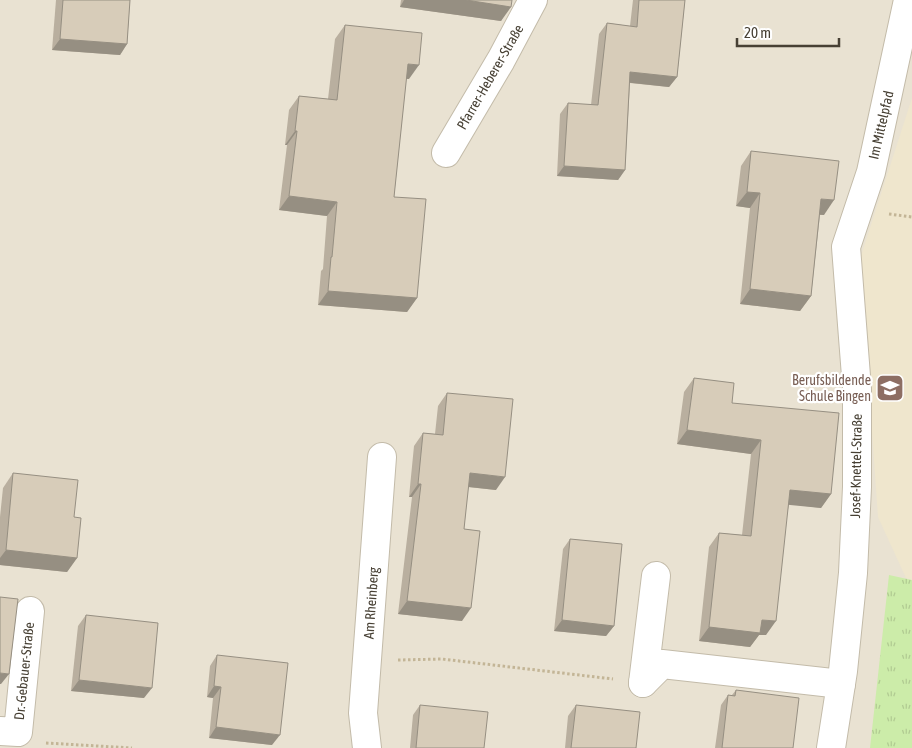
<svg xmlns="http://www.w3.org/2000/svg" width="912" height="748" viewBox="0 0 912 748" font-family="'Asap Condensed',sans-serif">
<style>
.residential{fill:#e9e2d2}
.education{fill:#efe6cd}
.grass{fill:url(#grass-tufts)}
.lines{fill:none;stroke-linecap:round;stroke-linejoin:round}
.minor-casing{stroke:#c3bba9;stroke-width:30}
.path{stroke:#c3b596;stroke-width:3;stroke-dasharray:2.5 2.5;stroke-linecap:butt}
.minor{stroke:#fff;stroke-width:28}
.wall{fill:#b9af9f}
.shaded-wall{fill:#968f82}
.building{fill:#d7ccb9;stroke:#968f82}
.labels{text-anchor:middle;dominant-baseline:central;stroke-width:4.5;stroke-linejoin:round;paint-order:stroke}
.street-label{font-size:14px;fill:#474034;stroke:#fff}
.education-label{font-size:14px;fill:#785e54;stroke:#fff;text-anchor:end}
</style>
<defs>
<pattern id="grass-tufts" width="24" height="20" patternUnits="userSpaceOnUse" patternTransform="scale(1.25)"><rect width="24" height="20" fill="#cceca9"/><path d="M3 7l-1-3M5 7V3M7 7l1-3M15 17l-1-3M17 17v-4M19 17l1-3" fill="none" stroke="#b1cb92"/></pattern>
</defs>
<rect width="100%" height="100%" fill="#f4f0e5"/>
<!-- residential -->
<rect class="residential" x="0" y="0" width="912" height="748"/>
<!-- education -->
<polygon class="education" points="912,98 912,580 906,578 878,517 860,259"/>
<!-- grass -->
<polygon class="grass" points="889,575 912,580 912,748 870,748"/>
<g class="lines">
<defs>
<g id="minor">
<polyline points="446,153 501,60 533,0"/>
<polyline points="643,683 662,664 841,684"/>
<polyline points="643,683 656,576"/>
<polyline points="0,731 18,732 30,611"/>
<polyline points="367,748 363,713 382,457"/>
<polyline points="831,748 843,671 853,573 857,487 857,389 846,247 871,172 908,0"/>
</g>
</defs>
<!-- minor casing -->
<use href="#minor" class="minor-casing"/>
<!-- path -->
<g class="path">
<polyline points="889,214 912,217"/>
<polyline points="398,660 442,659 613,679"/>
<polyline points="46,743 132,748"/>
</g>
<!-- minor -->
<use href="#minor" class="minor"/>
</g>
<!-- wall -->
<g class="wall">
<polygon points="56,0 130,0 127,44 120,55 52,50"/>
<polygon points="401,0 512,0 501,21 400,7"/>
<polygon points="633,0 685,0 677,77 669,87 630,83 625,170 618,180 557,176 560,114 568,103 591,105 599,34 607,23 630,26"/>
<polygon points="345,25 409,79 406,79 394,197 417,298 407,312 318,305 321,271 323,269 327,216 279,210 287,145 285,145 289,110 299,96 328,99 335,39"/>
<polygon points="751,151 824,215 820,215 811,296 800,311 740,304 750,208 736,206 741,166"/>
<polygon points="694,378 732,403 831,494 821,508 789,504 766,635 759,635 750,647 699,641 709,547 719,533 742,535 751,454 677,444 684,392"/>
<polygon points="447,393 496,490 468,487 464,529 462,621 398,614 412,497 409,497 414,446 423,433 435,434 438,406"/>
<polygon points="13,473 74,517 77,558 67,572 0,565 0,517 3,488"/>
<polygon points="570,539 614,626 606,636 554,631 563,549"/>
<polygon points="86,615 144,698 71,691 78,626"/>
<polygon points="217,655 272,745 209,738 213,698 207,697 210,666"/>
<polygon points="736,690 793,748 715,748 721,705 728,695 732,695"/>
<polygon points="420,705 484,748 410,748 413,715"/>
<polygon points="576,705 636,748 565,748 568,716"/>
</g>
<!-- shaded-wall -->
<g class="shaded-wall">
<polygon points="404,0 466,0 511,7 501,21 400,7"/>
<polygon points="60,39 127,44 120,55 52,50"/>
<polygon points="408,64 419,65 409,79 398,78"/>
<polygon points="630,72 677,77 669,87 623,82"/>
<polygon points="295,131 297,131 287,145 285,145"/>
<polygon points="564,166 625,170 618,180 557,176"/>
<polygon points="747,192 760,193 750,208 736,206"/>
<polygon points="289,196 337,202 327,216 279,210"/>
<polygon points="821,199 834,200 824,215 811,214"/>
<polygon points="750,289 811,296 800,311 740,304"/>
<polygon points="328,291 417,298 407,312 318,305"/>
<polygon points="687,430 761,440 751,454 677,444"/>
<polygon points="470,473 505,477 496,490 460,486"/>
<polygon points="418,484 421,484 412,497 409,497"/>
<polygon points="790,490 831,494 821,508 780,504"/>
<polygon points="6,550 77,558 67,572 0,565 0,558"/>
<polygon points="407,601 471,608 462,621 398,614"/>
<polygon points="562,620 614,626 606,636 554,631"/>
<polygon points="762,620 776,621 766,635 759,635 750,647 699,641 709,627"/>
<polygon points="0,673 9,674 1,684 0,684"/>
<polygon points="79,680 152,688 144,698 71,691"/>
<polygon points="214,686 221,687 213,698 207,697"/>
<polygon points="216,727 280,735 272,745 209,738"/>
</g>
<!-- building -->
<g class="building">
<polygon points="63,0 130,0 127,44 60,39"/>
<polygon points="466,0 512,0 511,7"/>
<polygon points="639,0 685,0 677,77 630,72 625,170 564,166 568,103 598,105 607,23 637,27"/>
<polygon points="345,25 422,33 419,65 408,64 394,197 426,199 417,298 328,291 331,257 332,257 337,202 289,196 297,131 295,131 299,96 337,100"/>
<polygon points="751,151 839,161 834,200 821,199 811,296 750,289 760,193 747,192"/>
<polygon points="694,378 734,383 732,403 839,413 831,494 790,490 776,621 762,620 760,633 709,627 719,533 751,536 761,440 687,430"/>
<polygon points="447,393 513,399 505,477 470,473 464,529 480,531 471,608 407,601 421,484 418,484 423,433 443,435"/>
<polygon points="13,473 78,480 74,517 81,518 77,558 6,550"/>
<polygon points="570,539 622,544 614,626 562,620"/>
<polygon points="0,597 18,599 9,674 0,673"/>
<polygon points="86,615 158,623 152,688 79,680"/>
<polygon points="217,655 288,663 280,735 216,727 221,687 214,686"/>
<polygon points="736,690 799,698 793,748 722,748 728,695 735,696"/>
<polygon points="420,705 488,712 484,748 416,748"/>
<polygon points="576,705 640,712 636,748 571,748"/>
</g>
<!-- icons -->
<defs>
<symbol id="school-square" viewBox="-11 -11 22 22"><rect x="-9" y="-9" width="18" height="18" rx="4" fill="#8d6e63" stroke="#fff"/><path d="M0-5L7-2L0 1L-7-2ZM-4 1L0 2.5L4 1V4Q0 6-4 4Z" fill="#fff"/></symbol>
</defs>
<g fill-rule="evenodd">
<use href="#school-square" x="874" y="372" width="32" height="32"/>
</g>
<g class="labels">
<!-- street labels -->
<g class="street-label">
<text transform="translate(490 77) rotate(-60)">Pfarrer-Heberer-Straße</text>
<text transform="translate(881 125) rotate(-77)">Im Mittelpfad</text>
<text transform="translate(856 466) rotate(-89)">Josef-Knettel-Straße</text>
<text transform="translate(371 603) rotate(-86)">Am Rheinberg</text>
<text transform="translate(24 671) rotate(-84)">Dr.-Gebauer-Straße</text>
</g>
<!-- education labels -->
<g class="education-label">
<text x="871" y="380">Berufsbildende<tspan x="871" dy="16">Schule Bingen</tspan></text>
</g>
</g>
<!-- scale -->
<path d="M737 38v8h102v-8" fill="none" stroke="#474034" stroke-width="2.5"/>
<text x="744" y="38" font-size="15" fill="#474034" stroke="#ffffff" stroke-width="4" paint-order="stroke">20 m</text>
</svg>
